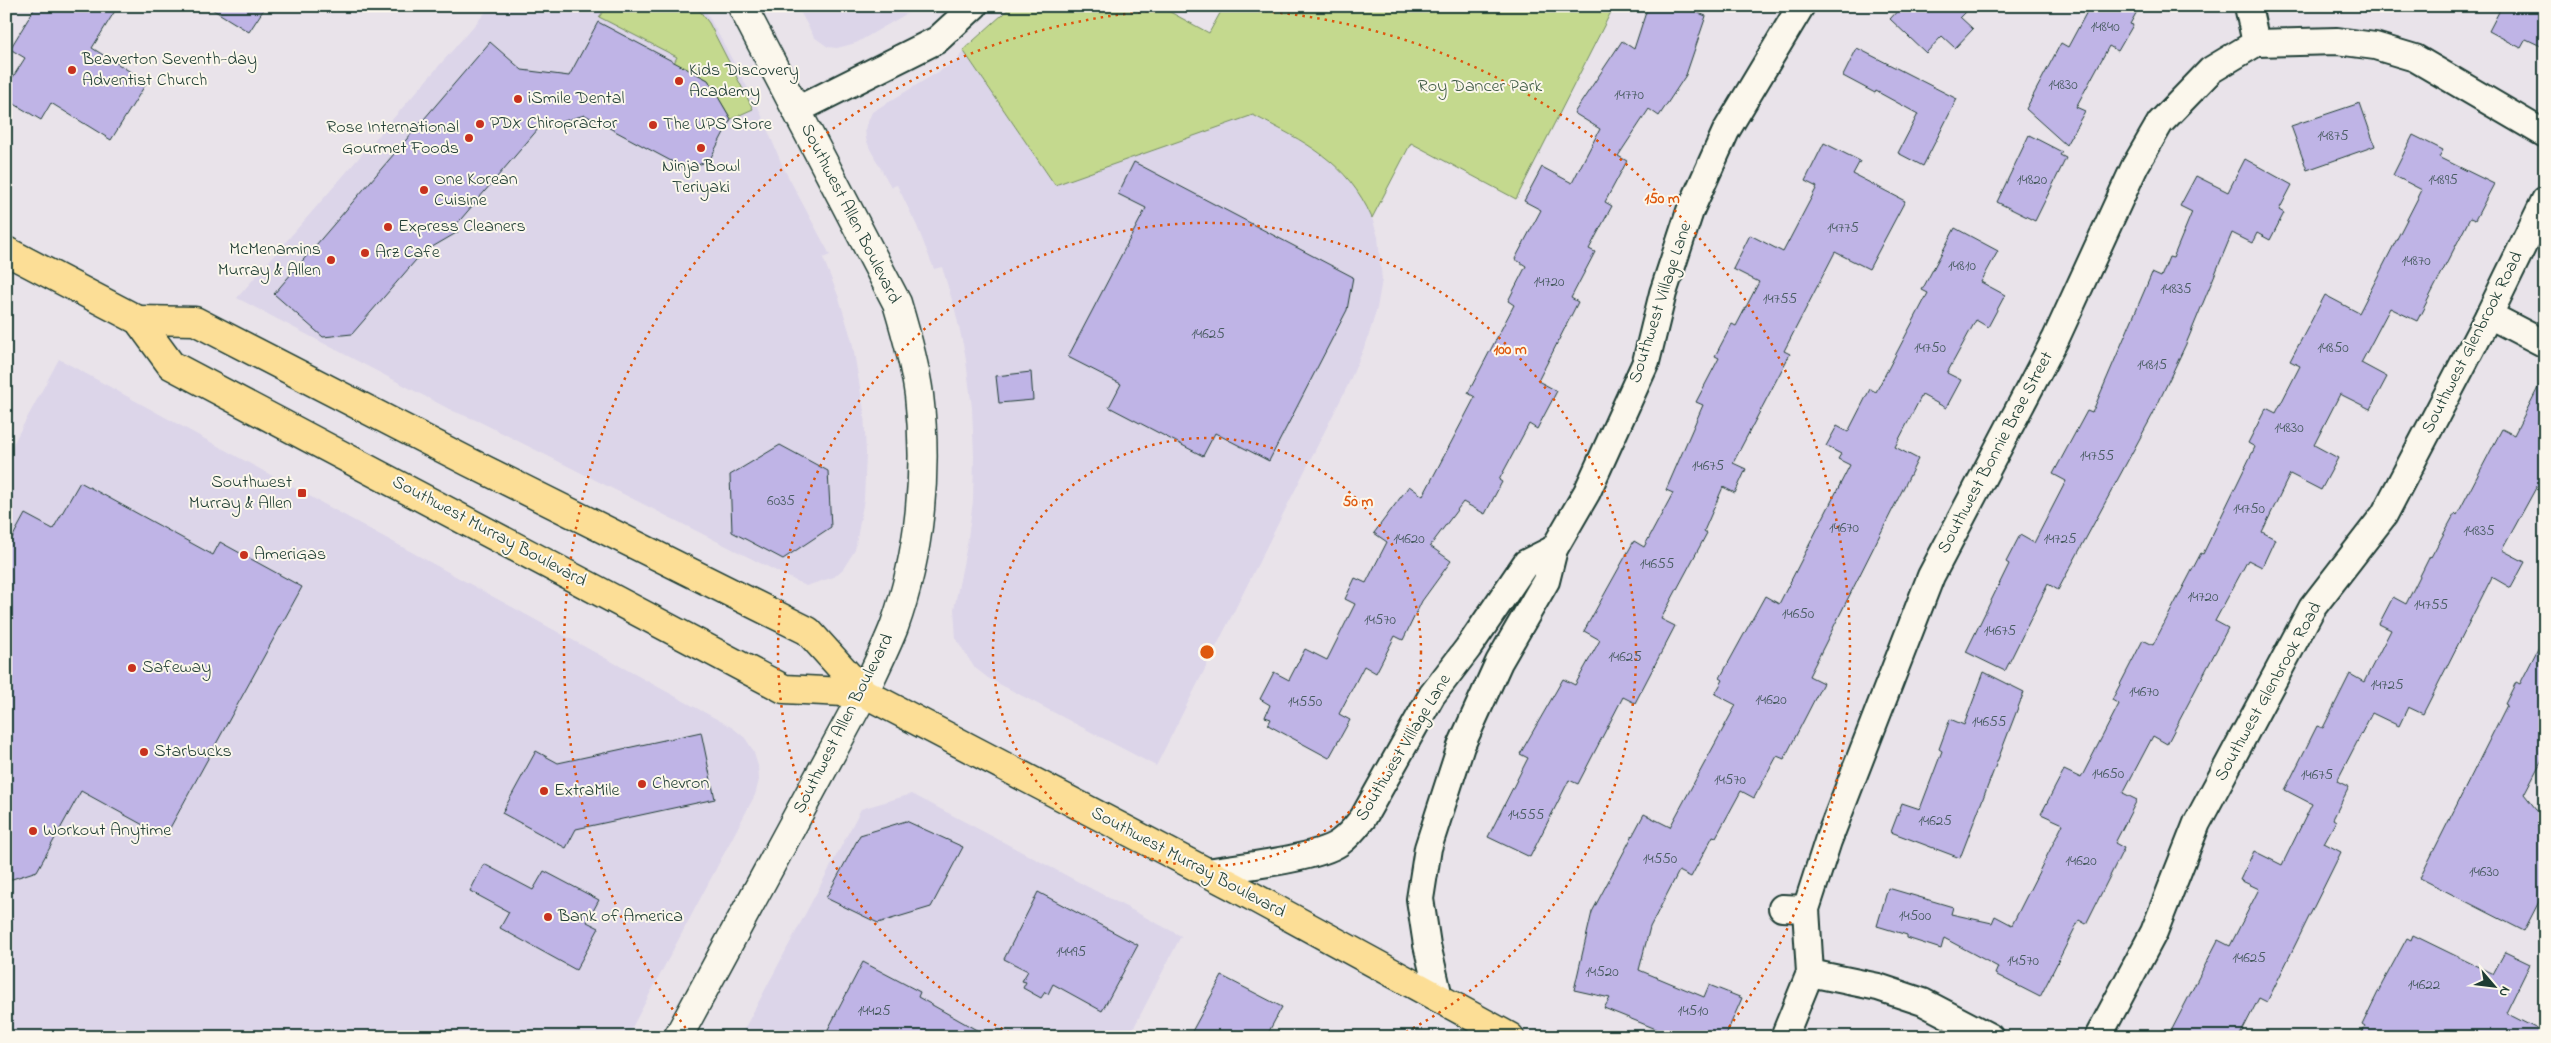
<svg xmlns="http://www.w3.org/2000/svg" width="2551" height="1043" viewBox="0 0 2551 1043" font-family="'Indie Flower',sans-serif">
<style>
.built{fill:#dcd5e9}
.green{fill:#c4d98e;stroke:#728b61}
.building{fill:#bfb4e6;stroke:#1f3d34}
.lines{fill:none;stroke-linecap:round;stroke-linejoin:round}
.minor-casing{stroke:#1f3d34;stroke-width:30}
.tertiary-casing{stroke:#1f3d34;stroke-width:31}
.secondary-casing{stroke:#1f3d34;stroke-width:31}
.primary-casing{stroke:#1f3d34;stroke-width:31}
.minor{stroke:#fbf7ec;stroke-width:26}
.tertiary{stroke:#fbf7ec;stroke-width:28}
.secondary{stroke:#fbf7ec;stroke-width:28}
.primary{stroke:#fcde96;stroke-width:28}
.ring{fill:none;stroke:#de580e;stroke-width:2.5;stroke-dasharray:2.5 5}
.poi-dot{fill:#c8321e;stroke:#fbf7ec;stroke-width:2}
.labels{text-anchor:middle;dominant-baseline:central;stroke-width:4;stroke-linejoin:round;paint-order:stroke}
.number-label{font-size:15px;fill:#475b60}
.poi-label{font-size:18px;fill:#1f3d34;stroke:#fbf7ec;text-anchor:start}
.park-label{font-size:18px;fill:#405c46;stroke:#fbf7ec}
.street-label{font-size:18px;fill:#1f3d34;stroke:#fbf7ec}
.centre{fill:#de580e;stroke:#fbf7ec;stroke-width:2.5}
.ring-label{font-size:15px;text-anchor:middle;font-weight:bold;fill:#de580e;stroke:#fbf7ec;stroke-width:4;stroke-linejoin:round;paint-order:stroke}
</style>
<rect width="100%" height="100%" fill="#e9e3ea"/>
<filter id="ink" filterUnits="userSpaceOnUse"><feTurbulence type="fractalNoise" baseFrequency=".02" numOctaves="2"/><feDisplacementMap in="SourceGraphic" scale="10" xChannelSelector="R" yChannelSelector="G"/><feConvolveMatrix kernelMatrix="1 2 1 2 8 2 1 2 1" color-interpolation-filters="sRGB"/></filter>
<g filter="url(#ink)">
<!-- built -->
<g class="built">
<polygon points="491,6 703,6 759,109 783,167 830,255 823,258 839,298 852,341 864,411 866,454 864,499 855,550 843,569 834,577 806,586 478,421 453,411 237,298"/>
<polygon points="797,6 920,6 856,43 837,48 828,47 814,37"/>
<polygon points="963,50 1055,185 1253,115 1309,145 1334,163 1358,190 1372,218 1378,237 1382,280 1377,308 1367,341 1347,387 1156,766 988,678 974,667 956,639 954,609 967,545 973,501 974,456 972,408 965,353 955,310 942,267 934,269 917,226 897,185 891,187 870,149 866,139 865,129 872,112 958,60"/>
<polygon points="59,359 733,728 745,738 753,750 758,766 759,780 755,795 627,1037 6,1037 6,457"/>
<polygon points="912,794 1181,936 1129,1037 740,1037 861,809"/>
</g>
<!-- green -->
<g class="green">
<polygon points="608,6 696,6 709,23 753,109 731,119 708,80 674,63 677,57 599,17"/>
<path d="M1012,6H1159L1209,33L1224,6H1614L1516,199L1411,143L1372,218C1347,161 1305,142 1253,115L1055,185L963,50Z"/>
</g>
<!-- building -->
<g class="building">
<polygon points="36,6 118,6 92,48 147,82 111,140 51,103 41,120 6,99 6,88 25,58 10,49"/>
<polygon points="207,6 266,6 249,32"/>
<polygon points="1648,6 1698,6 1696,12 1706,16 1686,75 1659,116 1649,109 1618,156 1627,161 1605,202 1612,206 1589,249 1595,252 1571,298 1578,302 1538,381 1557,391 1537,429 1529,424 1499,480 1502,482 1485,514 1463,502 1430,546 1451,561 1422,601 1403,640 1395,636 1376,673 1364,666 1339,714 1350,720 1329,758 1268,725 1271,719 1265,717 1270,705 1260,699 1274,672 1289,680 1305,649 1327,660 1355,604 1345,599 1355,578 1366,583 1387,542 1374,533 1409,486 1423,496 1475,397 1468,393 1514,305 1508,301 1526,266 1515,259 1541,210 1524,201 1542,167 1572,183 1600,129 1574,113 1622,41 1634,49"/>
<polygon points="1902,6 1971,6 1960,17 1973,29 1955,48 1942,36 1926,53 1890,19"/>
<polygon points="2090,6 2140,6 2130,24 2133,25 2118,51 2109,46 2076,107 2085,111 2066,145 2026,109 2061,43 2068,47"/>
<polygon points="2502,6 2545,6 2545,48 2526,39 2521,48 2489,31"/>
<polygon points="598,22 708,80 731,119 709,161 686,169 585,115 539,128 455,226 458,232 422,253 352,334 323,337 274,294 490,42 522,70 569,76"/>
<polygon points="1857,48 1957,99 1923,166 1898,153 1918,114 1876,91 1875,93 1843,76"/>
<polygon points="2360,103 2375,146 2307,170 2291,126"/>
<polygon points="2029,135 2062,152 2060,155 2066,158 2035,221 1997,202"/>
<polygon points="2413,135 2443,150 2439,157 2494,184 2475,220 2470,218 2417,321 2390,308 2361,363 2387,377 2370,409 2340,394 2314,445 2338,458 2321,490 2290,474 2262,532 2275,539 2262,567 2248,560 2215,621 2228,628 2167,744 2153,736 2123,793 2137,800 2115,843 2124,848 2086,924 2079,920 2040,997 1995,974 1998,967 1944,938 1941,949 1907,938 1907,935 1877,926 1888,888 1953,907 1951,914 1992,923 1995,916 2012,925 2063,824 2041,814 2064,770 2081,778 2119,704 2112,700 2143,640 2153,645 2201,553 2203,554 2255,447 2248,443 2266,408 2276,413 2300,366 2290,361 2325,295 2359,313 2422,190 2393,175"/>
<polygon points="1824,143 1860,161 1853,174 1905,201 1869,269 1835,252 1784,351 1790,354 1733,463 1746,469 1735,493 1723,487 1704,531 1707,533 1661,619 1675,626 1635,703 1623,697 1578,784 1569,780 1530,857 1488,837 1528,758 1520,754 1563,679 1575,685 1600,640 1584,631 1634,541 1644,547 1673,493 1666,490 1703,405 1696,402 1719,358 1715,356 1732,324 1736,326 1759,282 1733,269 1750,235 1783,252 1817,187 1805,181"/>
<polygon points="2245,159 2292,185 2279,210 2284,213 2270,240 2257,233 2252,243 2232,233 2186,344 2153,414 2058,590 2048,584 2005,671 1966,652 2009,564 2006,562 2020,535 2034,543 2066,481 2053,474 2087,411 2092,413 2152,273 2161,277 2169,257 2173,258 2192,212 2180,206 2196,176 2228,192"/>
<polygon points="1134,162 1353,277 1347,310 1269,461 1215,433 1203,456 1109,407 1121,384 1068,357 1146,208 1118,194"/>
<polygon points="1955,228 1998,251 1981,282 2005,295 1988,327 1976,320 1947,373 1961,380 1946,408 1922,395 1895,447 1918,459 1809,676 1823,683 1784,759 1777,756 1754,798 1741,791 1716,837 1713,836 1691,877 1679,871 1650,927 1639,970 1704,997 1709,985 1742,998 1725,1037 1659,1037 1661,1031 1604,1008 1610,998 1574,990 1592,912 1644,814 1670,827 1736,705 1715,694 1723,680 1720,678 1765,596 1779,604 1850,465 1838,459 1841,454 1826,446 1837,426 1848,432 1870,389 1876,392 1928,293 1922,290"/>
<polygon points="1031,372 1033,400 999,403 996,376"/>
<polygon points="2545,374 2545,490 2537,486 2502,550 2525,562 2511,588 2492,577 2423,714 2408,707 2399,726 2372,713 2337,781 2349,787 2333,819 2336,821 2324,843 2341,852 2267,1002 2259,998 2239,1037 2168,1037 2218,940 2230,946 2259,889 2240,880 2254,851 2282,865 2312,804 2285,790 2317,726 2323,728 2350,674 2364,682 2391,630 2379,624 2393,597 2406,604 2430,556 2431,557 2455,513 2457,515 2502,429 2514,435"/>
<polygon points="780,445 828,471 831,527 783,559 732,532 730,475"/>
<polygon points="80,482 213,555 220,542 302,587 165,837 81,791 37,871 6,881 6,549 25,514 53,529"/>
<polygon points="2545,635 2545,754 2524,794 2536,809 2545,813 2545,890 2524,931 2420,878 2507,705 2505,704 2516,682 2520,684"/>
<polygon points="1984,672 2024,692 1960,858 1891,832 1902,803 1920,809 1942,751 1939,749 1950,719 1964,725"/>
<polygon points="701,732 715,799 576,829 566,848 502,813 536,751 558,763"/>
<polygon points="906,821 963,847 931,907 878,923 826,898 860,835"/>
<polygon points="484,864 533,890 544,871 599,900 587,922 599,928 576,970 500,928 509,912 470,891"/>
<polygon points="1038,892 1138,945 1102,1011 1053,984 1048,994 1045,992 1041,998 1023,988 1026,982 1022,981 1028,971 1004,959"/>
<polygon points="2413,935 2493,974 2505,952 2530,964 2506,1013 2545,1033 2545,1037 2360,1037 2365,1027 2362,1025 2382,984 2407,938 2411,940"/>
<polygon points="863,962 920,992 918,997 989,1037 824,1037"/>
<polygon points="1222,976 1282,1007 1266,1037 1189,1037"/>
</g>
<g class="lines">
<defs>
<g id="minor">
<polyline points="2248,6 2256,43"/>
<polyline points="797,110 937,40 974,6"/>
<polyline points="2489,315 2545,344"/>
<path d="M1207,872C1238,867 1316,859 1339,843C1349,836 1356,827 1363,818L1432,695L1468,648L1526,563L1554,549"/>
<polyline points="1782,908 1806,909"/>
<polyline points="1810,973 1878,987 1923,1002 1990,1037"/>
<polyline points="1439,997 1427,945 1420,899 1428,848 1461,746 1499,662 1546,581 1554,549 1587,492 1646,362 1663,293 1690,211 1726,131 1801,6"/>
<polyline points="1784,1037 1810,973 1806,909 1828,841 1931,576 2056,338 2135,166 2160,123 2211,70 2256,43 2337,41 2375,46 2415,58 2545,134"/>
<polyline points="2098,1037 2154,932 2197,823 2312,608 2384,515 2489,315 2545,200"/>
</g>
<path id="tertiary" d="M742,6L897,303C906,333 915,364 919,395C928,471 920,555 894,627C885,650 874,671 864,693"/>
<polyline id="secondary" points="678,1037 864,693"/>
<g id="primary">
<polyline points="6,251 138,320 171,365 784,689 864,693"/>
<polyline points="138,320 195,321 469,462 808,631 864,693 1235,887 1510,1037"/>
</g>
</defs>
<!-- minor casing -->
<use href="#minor" class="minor-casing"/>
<!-- tertiary casing -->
<use href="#tertiary" class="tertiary-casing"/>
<!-- secondary casing -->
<use href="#secondary" class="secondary-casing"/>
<!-- primary casing -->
<use href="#primary" class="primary-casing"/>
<!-- minor -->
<use href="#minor" class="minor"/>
<!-- tertiary -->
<use href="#tertiary" class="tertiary"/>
<!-- secondary -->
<use href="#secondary" class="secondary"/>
<!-- primary -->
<use href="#primary" class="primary"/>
</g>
</g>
<!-- distance rings -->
<g class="ring">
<circle cx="1207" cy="652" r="214"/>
<path d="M1016 1036A429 429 0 1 1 1398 1036"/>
<path d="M690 1034A643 643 0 1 1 1724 1034"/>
</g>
<!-- markers -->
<g class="poi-dot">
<circle cx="72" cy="70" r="5"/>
<circle cx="679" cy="81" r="5"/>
<circle cx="518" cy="99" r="5"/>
<circle cx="480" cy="124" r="5"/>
<circle cx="653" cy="125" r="5"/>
<circle cx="469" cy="138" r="5"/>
<circle cx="701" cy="148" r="5"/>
<circle cx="424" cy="190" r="5"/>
<circle cx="388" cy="227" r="5"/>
<circle cx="365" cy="253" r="5"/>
<circle cx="331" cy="260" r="5"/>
<rect x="297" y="488" width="10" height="10" rx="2.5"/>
<circle cx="244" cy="555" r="5"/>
<circle cx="132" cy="668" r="5"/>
<circle cx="144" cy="752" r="5"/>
<circle cx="642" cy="784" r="5"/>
<circle cx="544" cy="791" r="5"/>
<circle cx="33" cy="831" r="5"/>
<circle cx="548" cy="917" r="5"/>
</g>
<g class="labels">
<!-- number labels -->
<g class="number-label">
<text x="2105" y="27">14840</text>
<text x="2063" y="85">14830</text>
<text x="1629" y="95">14770</text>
<text x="2333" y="136">14875</text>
<text x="2032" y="180">14820</text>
<text x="2443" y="180">14895</text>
<text x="1843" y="228">14775</text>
<text x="2416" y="261">14870</text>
<text x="1962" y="266">14810</text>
<text x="1549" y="282">14720</text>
<text x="2176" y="289">14835</text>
<text x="1780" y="299">14755</text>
<text x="1208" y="334">14625</text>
<text x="1930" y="348">14750</text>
<text x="2333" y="348">14850</text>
<text x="2152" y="365">14815</text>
<text x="2289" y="428">14830</text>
<text x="2097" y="456">14755</text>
<text x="1708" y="466">14675</text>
<text x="781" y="501">6035</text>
<text x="2249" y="509">14750</text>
<text x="1844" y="528">14670</text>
<text x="2479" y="531">14835</text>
<text x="1409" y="539">14620</text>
<text x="2060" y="539">14725</text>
<text x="1657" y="564">14655</text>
<text x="2203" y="597">14720</text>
<text x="2431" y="605">14755</text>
<text x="1798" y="614">14650</text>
<text x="1380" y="620">14570</text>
<text x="2000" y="631">14675</text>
<text x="1625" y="657">14625</text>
<text x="2387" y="685">14725</text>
<text x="2144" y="692">14670</text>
<text x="1771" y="700">14620</text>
<text x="1305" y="702">14550</text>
<text x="1989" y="722">14655</text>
<text x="2108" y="774">14650</text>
<text x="2317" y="775">14675</text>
<text x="1730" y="780">14570</text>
<text x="1526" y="815">14555</text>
<text x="1935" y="821">14625</text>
<text x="1660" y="859">14550</text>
<text x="2081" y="861">14620</text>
<text x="2484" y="872">14630</text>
<text x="1915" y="916">14500</text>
<text x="1071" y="952">14495</text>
<text x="2249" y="958">14625</text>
<text x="2023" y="961">14570</text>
<text x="1602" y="972">14520</text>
<text x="2424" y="985">14622</text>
<text x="874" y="1011">14425</text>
<text x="1693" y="1011">14510</text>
</g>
<!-- poi labels -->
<g class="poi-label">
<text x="82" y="60">Beaverton Seventh-day<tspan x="82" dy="21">Adventist Church</tspan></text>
<text x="689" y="71">Kids Discovery<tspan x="689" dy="21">Academy</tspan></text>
<text x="528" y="99">iSmile Dental</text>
<text x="490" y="124">PDX Chiropractor</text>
<text x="663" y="125">The UPS Store</text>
<text x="459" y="128" text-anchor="end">Rose International<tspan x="459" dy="21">Gourmet Foods</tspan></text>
<text x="701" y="167" text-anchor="middle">Ninja Bowl<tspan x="701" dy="21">Teriyaki</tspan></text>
<text x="434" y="180">One Korean<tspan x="434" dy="21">Cuisine</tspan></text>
<text x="398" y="227">Express Cleaners</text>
<text x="321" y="250" text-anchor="end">McMenamins<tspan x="321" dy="21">Murray &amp; Allen</tspan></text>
<text x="375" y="253">Arz Cafe</text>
<text x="292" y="483" text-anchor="end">Southwest<tspan x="292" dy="21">Murray &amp; Allen</tspan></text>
<text x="254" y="555">AmeriGas</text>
<text x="142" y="668">Safeway</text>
<text x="154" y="752">Starbucks</text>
<text x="652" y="784">Chevron</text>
<text x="554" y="791">ExtraMile</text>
<text x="43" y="831">Workout Anytime</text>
<text x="558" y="917">Bank of America</text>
</g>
<!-- park labels -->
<g class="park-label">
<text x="1480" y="87">Roy Dancer Park</text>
</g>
<!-- street labels -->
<g class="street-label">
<text transform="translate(850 214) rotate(63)">Southwest Allen Boulevard</text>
<text transform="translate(1661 303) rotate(-72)">Southwest Village Lane</text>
<text transform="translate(2473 343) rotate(-63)">Southwest Glenbrook Road</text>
<text transform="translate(1996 453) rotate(-62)">Southwest Bonnie Brae Street</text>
<text transform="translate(489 532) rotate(28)">Southwest Murray Boulevard</text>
<text transform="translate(2269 692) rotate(-61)">Southwest Glenbrook Road</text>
<text transform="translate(844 724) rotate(-63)">Southwest Allen Boulevard</text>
<text transform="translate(1404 748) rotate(-59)">Southwest Village Lane</text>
<text transform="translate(1188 863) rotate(28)">Southwest Murray Boulevard</text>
</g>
</g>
<circle cx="1207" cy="652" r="8" class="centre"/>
<g class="ring-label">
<text x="1662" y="203">150 m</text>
<text x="1510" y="354">100 m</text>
<text x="1358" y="506">50 m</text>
</g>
<!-- margin -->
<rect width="2551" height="1043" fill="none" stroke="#fbf7ec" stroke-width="25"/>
<rect x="12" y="12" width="2526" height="1018" fill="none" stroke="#1f3d34" stroke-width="2" filter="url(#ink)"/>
<!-- north arrow -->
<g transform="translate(2494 986) rotate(118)" stroke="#fbf7ec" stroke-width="4" paint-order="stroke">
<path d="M0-4L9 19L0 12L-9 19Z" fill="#1f3d34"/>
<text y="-8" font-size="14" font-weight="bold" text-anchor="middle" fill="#1f3d34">N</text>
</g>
</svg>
